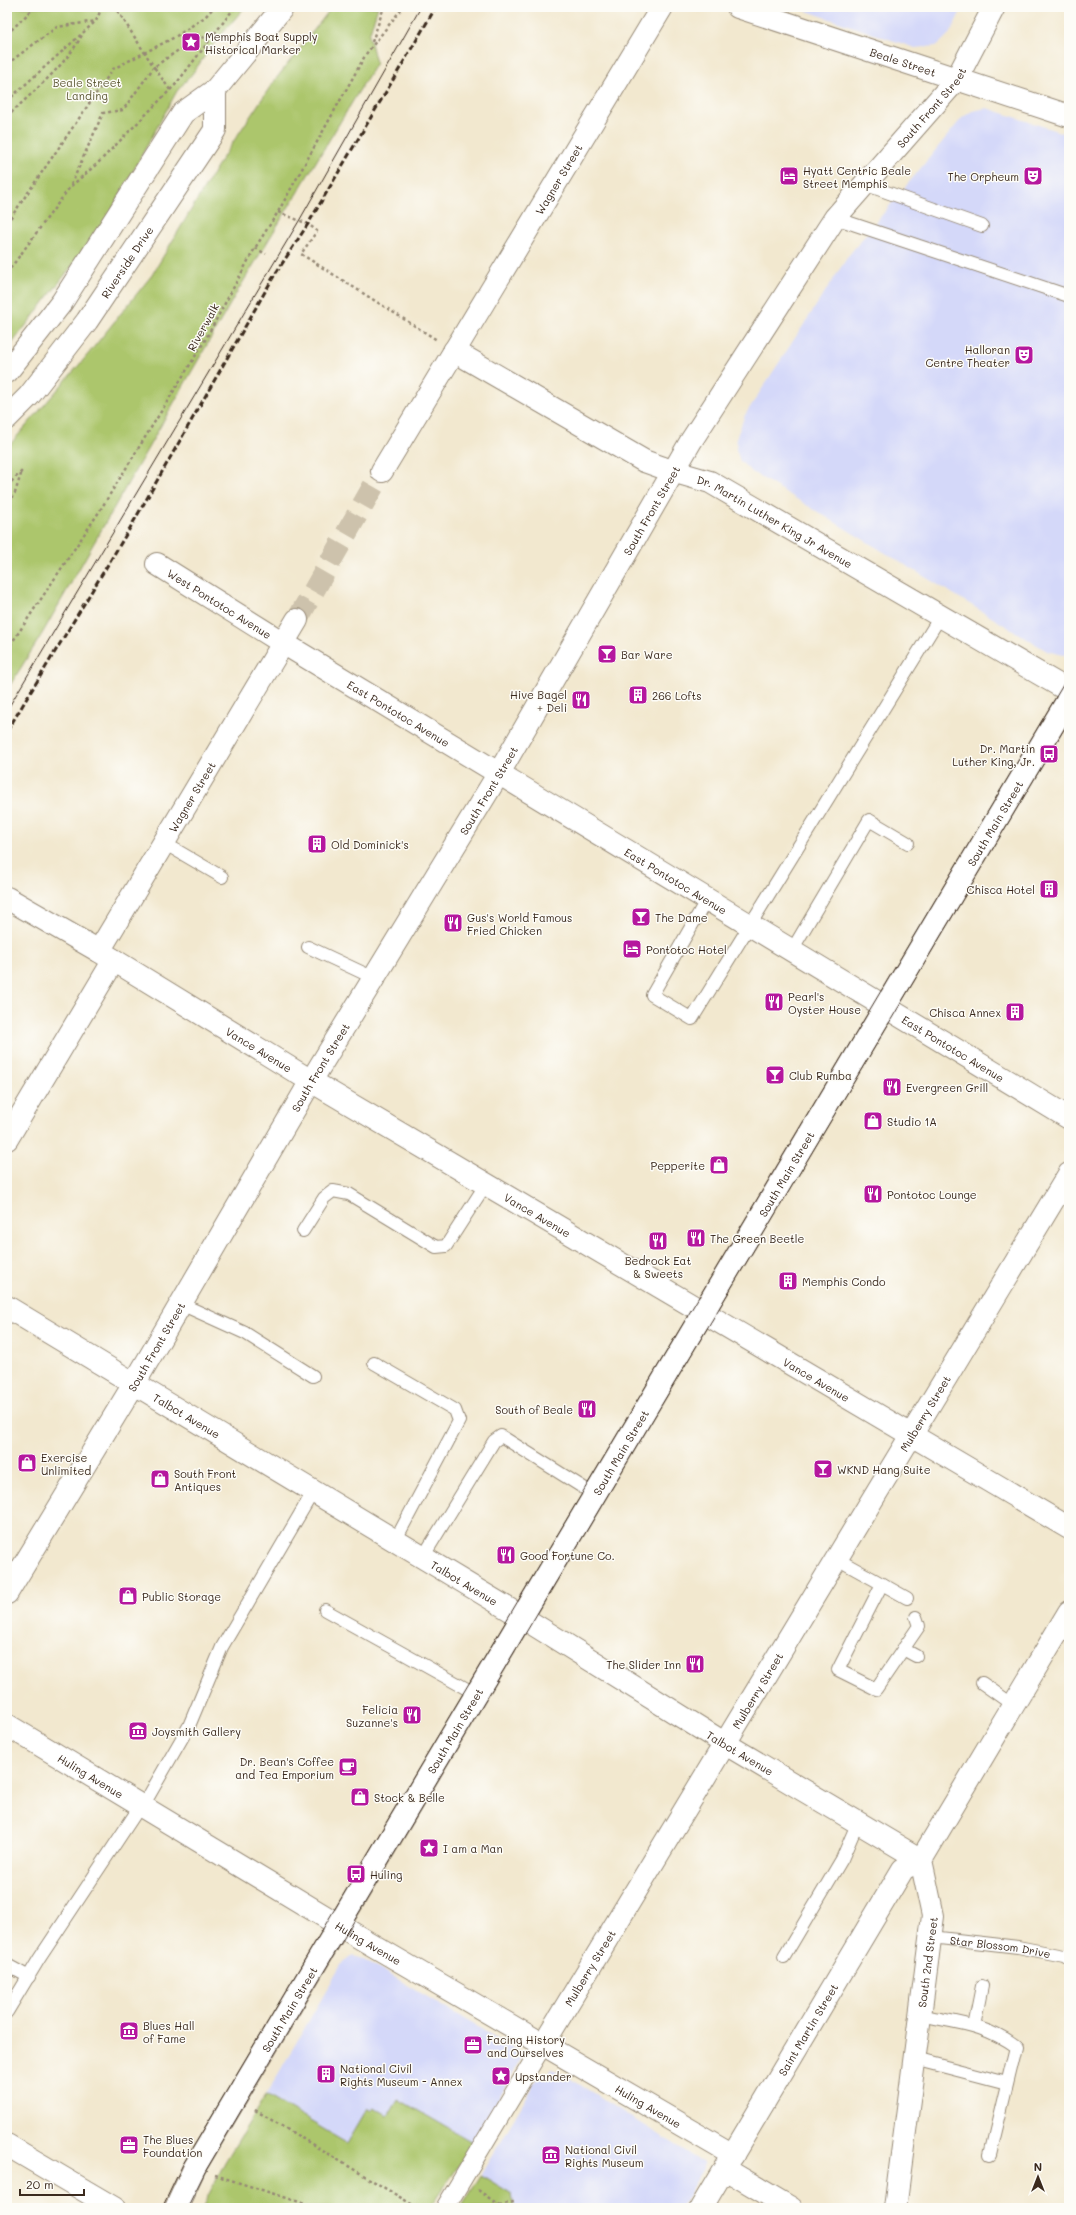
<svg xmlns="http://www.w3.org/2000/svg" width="1076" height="2215" viewBox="0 0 1076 2215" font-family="Mali,sans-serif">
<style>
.built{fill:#d4d8f9}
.green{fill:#acc66c;stroke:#747845}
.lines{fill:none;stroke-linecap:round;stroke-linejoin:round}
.minor-tunnel{stroke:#cdc2ac;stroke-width:22;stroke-dasharray:22 11;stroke-linecap:butt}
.service-casing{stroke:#968976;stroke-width:14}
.pedestrian-casing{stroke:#968976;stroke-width:20}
.minor-casing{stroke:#968976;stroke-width:24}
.tertiary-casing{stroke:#968976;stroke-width:24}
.secondary-casing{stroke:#968976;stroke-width:24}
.primary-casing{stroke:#968976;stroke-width:24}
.path{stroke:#968976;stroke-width:2.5;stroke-dasharray:3 3;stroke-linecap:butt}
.service{stroke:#fff;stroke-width:12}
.pedestrian{stroke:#fff;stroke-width:18}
.minor{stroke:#fff;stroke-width:22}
.tertiary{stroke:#fff;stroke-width:22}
.secondary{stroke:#fff;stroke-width:22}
.primary{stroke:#fff;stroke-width:22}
.tram{stroke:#3b2a1e;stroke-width:1}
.rail{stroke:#3b2a1e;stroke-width:3;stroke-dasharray:6 3;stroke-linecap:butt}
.labels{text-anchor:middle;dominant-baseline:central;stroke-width:3;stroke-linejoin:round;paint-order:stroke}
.poi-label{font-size:11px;fill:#3b2a1e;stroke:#fdfcf7;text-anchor:start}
.street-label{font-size:11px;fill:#3b2a1e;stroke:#fdfcf7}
.park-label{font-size:11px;fill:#5d5935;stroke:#fdfcf7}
</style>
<rect width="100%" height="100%" fill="#fdfcf7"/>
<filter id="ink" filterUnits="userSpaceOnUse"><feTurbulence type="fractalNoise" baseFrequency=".025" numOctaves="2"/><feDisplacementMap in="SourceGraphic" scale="8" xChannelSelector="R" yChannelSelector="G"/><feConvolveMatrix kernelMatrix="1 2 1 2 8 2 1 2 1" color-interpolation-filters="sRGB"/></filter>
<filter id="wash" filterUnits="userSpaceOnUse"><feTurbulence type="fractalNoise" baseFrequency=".012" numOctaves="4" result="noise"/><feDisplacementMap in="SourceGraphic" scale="16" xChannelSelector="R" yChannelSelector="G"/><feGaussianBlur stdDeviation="0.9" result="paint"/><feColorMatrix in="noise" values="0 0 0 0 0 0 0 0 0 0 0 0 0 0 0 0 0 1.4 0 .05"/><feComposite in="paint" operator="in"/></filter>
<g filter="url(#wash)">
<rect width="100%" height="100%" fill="#f2e8cf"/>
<!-- built -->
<g class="built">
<polygon points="795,7 963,7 950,33 941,42 936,46 915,48"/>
<polygon points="987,108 1069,135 1069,653 1063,655 1047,651 752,472 740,461 736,449 737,436 745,415 849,255 962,118 972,111"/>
<polygon points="353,1956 364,1959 523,2054 474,2143 398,2099 388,2116 373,2108 371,2112 367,2110 347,2143 266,2095 341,1965"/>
<polygon points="551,2069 558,2071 703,2162 703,2171 680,2208 515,2208 512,2194 481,2175 538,2078"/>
</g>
<!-- green -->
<g class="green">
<polygon points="7,7 245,7 215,42 192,74 177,91 110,213 72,266 7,350"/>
<polygon points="332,7 378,7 369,35 376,63 237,292 42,634 7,690 7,448 85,358 152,275 221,160 272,84"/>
<polygon points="266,2095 347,2143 367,2109 371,2112 373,2108 388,2116 398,2099 474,2143 430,2208 202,2208 225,2162"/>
<polygon points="481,2175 512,2194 514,2208 461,2208"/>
</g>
</g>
<g filter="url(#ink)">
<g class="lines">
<!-- minor-tunnel -->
<polyline class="minor-tunnel" points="297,620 382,471"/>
<defs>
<g id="service">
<polyline points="864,184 982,226"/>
<polyline points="835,218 1069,296"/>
<polyline points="164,843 222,877"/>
<polyline points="707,899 652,995 692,1019 940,617"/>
<polyline points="308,947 374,978"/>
<polyline points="792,950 869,820 908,843"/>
<polyline points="303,1231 324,1198 333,1191 349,1194 436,1247 446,1246 486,1184"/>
<polyline points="181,1304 245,1333 313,1376"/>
<polyline points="374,1363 455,1410 459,1421 395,1541"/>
<polyline points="423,1557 494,1441 501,1436 595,1495"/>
<polyline points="837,1559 882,1584 838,1670 876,1689 919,1626 916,1617"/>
<polyline points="882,1584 907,1598"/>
<polyline points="325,1610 476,1694"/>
<polyline points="903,1649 916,1656"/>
<polyline points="982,1683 1013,1705"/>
<polyline points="143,1806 189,1726 222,1647 313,1492"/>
<path id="s1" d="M931,1937L1018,1947L1064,1956L1069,1959"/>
<polyline points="784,1957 842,1859 858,1822"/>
<polyline points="7,1965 29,1977"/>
<polyline points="7,2012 39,1959 141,1805"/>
<path d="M920,2015C957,2023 985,2024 1016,2047L990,2155"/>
<polyline points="974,2026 982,1986"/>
<polyline points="915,2059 1007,2083"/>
</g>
<polyline id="pedestrian" points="445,2208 544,2043"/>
<g id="minor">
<polyline points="454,351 644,461 672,471"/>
<path id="s2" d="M382,471L662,7"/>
<path id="s3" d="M157,564L283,643L1069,1118"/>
<path id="s4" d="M7,898L99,951L311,1081"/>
<path id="s5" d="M99,951L297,620"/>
<polyline points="7,1139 114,960"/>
<path id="s6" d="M7,1307L512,1611L724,1743L921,1860"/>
<path id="s7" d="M7,1725L362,1939L733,2155"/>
<path id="s8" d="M544,2043L1069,1174"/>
<polyline points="7,2145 114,2208"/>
<polyline points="725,2169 791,2208"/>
<path id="s9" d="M701,2208L903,1869L921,1860"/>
</g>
<g id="tertiary">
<path id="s10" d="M738,7L1069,116"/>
<path id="s11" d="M672,471L710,482L1069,691"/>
<path id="s12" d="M311,1081L1069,1528"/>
</g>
<g id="secondary">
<path id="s13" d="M7,1593L134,1384L311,1081L499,773L691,441L835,218L956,80L994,7"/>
<path id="s14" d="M176,2208L195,2167L1069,698"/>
</g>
<g id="primary">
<polyline points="7,372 62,302 183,113 215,90 283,7"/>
<path id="s15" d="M7,418L29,396L87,321L215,130V90"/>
<path id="s16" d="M895,2208L933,1916L921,1860L1069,1612"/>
</g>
</defs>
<!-- service casing -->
<use href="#service" class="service-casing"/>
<!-- pedestrian casing -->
<use href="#pedestrian" class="pedestrian-casing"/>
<!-- minor casing -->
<use href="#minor" class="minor-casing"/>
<!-- tertiary casing -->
<use href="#tertiary" class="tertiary-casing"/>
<!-- secondary casing -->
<use href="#secondary" class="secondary-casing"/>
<!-- primary casing -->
<use href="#primary" class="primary-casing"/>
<!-- path -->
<g class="path">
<polyline points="7,34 35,7"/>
<polyline points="372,42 384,7"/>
<polyline points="7,64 57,27 96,21"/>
<polyline points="170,90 154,67 180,49 212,33"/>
<polyline points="7,101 96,21 102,7"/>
<path d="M7,117C32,92 68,64 83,33"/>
<polyline points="71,185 103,113 123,110 154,67 115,7"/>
<polyline points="278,212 308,224 317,231 301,254 437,340"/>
<polyline points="7,223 113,69 175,37 205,17 214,7"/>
<polyline points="255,248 266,254"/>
<polyline points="7,273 70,187 98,163 176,84 235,7"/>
<polyline points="7,486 22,471 15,493 7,503"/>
<polyline points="7,574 9,573 7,576"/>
<polyline points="7,650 99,512 204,342 255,248 278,212 366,54 403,7"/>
<polyline points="255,2110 418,2208"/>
<polyline points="215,2175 318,2208"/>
<polyline points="478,2190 499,2205 498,2208"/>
<polyline points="499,2205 514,2202"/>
</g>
<!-- service -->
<use href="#service" class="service"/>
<!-- pedestrian -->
<use href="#pedestrian" class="pedestrian"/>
<!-- minor -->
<use href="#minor" class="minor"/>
<!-- tertiary -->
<use href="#tertiary" class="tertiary"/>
<!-- secondary -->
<use href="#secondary" class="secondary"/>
<!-- primary -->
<use href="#primary" class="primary"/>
<!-- tram -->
<g class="tram">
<polyline points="7,710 299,221 421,7"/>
<polyline points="162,2208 183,2164 1069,675"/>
<polyline points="187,2208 205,2172 245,2104 1069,721"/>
</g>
<!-- rail -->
<polyline class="rail" points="7,731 130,528 274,276 308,224 436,7"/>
</g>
</g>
<!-- icons -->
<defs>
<symbol id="sight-square" viewBox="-11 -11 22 22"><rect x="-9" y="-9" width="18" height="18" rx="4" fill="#b5179e" stroke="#fdfcf7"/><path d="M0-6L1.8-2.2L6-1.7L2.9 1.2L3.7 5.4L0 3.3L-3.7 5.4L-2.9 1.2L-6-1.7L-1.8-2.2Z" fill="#fff"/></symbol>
<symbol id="hotel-square" viewBox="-11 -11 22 22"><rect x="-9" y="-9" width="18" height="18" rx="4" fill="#b5179e" stroke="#fdfcf7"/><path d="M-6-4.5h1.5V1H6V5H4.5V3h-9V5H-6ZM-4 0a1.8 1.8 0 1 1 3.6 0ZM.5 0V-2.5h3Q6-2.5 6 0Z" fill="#fff"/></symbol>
<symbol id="theatre-square" viewBox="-11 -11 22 22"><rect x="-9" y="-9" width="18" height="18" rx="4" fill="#b5179e" stroke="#fdfcf7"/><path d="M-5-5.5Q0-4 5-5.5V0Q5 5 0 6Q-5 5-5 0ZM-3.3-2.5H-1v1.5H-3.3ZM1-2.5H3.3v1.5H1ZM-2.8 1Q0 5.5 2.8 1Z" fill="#fff"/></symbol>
<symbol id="bar-square" viewBox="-11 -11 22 22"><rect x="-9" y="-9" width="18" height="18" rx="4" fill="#b5179e" stroke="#fdfcf7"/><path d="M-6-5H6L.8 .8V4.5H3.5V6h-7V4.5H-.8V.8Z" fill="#fff"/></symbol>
<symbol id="building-square" viewBox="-11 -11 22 22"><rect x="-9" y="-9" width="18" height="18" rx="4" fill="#b5179e" stroke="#fdfcf7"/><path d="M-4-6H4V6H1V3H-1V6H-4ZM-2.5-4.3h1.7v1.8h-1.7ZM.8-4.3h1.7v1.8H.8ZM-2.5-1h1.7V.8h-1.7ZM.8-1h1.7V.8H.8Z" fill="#fff"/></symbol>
<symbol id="restaurant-square" viewBox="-11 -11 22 22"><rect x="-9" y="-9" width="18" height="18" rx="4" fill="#b5179e" stroke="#fdfcf7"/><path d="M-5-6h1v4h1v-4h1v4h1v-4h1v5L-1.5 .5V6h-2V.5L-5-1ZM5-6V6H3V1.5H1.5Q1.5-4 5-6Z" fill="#fff"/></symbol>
<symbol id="bus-square" viewBox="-11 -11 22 22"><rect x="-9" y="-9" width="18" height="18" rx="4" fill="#b5179e" stroke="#fdfcf7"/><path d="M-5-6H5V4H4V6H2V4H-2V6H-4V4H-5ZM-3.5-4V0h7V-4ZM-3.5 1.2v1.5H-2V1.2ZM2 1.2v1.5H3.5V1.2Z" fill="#fff"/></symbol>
<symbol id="shop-square" viewBox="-11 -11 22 22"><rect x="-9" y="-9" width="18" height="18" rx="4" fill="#b5179e" stroke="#fdfcf7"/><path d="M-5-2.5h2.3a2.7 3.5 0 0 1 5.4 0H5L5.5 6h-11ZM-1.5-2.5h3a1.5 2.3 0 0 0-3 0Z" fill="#fff"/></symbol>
<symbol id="museum-square" viewBox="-11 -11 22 22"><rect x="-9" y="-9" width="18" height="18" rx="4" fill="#b5179e" stroke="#fdfcf7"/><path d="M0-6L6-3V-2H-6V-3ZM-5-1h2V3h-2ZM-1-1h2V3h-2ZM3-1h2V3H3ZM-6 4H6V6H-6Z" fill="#fff"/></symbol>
<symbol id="cafe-square" viewBox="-11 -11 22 22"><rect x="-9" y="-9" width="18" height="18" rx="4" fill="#b5179e" stroke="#fdfcf7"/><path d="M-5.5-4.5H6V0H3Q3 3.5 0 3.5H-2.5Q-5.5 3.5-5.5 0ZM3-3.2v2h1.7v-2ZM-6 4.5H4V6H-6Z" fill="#fff"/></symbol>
<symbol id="office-square" viewBox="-11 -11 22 22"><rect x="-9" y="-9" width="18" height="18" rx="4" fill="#b5179e" stroke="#fdfcf7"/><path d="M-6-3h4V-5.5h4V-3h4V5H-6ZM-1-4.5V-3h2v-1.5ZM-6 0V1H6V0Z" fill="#fff"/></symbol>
</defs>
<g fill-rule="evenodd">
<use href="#sight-square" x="180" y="31" width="22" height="22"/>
<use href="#hotel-square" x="778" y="165" width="22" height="22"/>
<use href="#theatre-square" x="1022" y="165" width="22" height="22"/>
<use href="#theatre-square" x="1013" y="344" width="22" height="22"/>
<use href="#bar-square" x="596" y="643" width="22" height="22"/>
<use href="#building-square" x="627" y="684" width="22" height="22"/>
<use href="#restaurant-square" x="570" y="689" width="22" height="22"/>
<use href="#bus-square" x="1038" y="743" width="22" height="22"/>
<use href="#building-square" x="306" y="833" width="22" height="22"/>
<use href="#building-square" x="1038" y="878" width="22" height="22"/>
<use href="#bar-square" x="630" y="906" width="22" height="22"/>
<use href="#restaurant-square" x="442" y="912" width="22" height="22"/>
<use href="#hotel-square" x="621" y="938" width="22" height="22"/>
<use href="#restaurant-square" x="763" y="991" width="22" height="22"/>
<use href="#building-square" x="1004" y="1001" width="22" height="22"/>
<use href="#bar-square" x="764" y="1064" width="22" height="22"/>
<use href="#restaurant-square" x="881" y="1076" width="22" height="22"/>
<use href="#shop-square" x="862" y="1110" width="22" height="22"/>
<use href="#shop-square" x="708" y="1154" width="22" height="22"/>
<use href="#restaurant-square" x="862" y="1183" width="22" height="22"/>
<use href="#restaurant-square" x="685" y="1227" width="22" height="22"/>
<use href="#restaurant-square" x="647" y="1230" width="22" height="22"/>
<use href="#building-square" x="777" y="1270" width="22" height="22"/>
<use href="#restaurant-square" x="576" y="1398" width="22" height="22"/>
<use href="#shop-square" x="16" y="1452" width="22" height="22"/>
<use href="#bar-square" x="812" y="1458" width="22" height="22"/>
<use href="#shop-square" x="149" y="1468" width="22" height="22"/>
<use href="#restaurant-square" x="495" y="1544" width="22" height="22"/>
<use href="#shop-square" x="117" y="1585" width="22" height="22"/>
<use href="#restaurant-square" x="684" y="1653" width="22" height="22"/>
<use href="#restaurant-square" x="401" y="1704" width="22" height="22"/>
<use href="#museum-square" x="127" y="1720" width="22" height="22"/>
<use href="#cafe-square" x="337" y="1756" width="22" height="22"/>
<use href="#shop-square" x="349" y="1786" width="22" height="22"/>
<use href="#sight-square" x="418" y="1837" width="22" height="22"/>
<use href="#bus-square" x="345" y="1863" width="22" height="22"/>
<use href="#museum-square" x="118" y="2020" width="22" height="22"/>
<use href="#office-square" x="462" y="2034" width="22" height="22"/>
<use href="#building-square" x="315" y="2063" width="22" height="22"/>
<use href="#sight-square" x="490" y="2065" width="22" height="22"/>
<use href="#office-square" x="118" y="2134" width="22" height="22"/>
<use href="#museum-square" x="540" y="2144" width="22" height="22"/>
</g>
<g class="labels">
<!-- poi labels -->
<g class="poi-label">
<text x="205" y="36">Memphis Boat Supply<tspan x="205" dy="13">Historical Marker</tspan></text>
<text x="803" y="170">Hyatt Centric Beale<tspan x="803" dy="13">Street Memphis</tspan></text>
<text x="1019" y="176" text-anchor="end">The Orpheum</text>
<text x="1010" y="349" text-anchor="end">Halloran<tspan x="1010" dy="13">Centre Theater</tspan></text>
<text x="621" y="654">Bar Ware</text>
<text x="567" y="694" text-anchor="end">Hive Bagel<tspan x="567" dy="13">+ Deli</tspan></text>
<text x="652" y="695">266 Lofts</text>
<text x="1035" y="748" text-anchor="end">Dr. Martin<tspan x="1035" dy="13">Luther King, Jr.</tspan></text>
<text x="331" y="844">Old Dominick's</text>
<text x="1035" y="889" text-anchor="end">Chisca Hotel</text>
<text x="467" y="917">Gus's World Famous<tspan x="467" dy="13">Fried Chicken</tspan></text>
<text x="655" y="917">The Dame</text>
<text x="646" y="949">Pontotoc Hotel</text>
<text x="788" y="996">Pearl's<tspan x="788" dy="13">Oyster House</tspan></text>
<text x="1001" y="1012" text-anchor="end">Chisca Annex</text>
<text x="789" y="1075">Club Rumba</text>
<text x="906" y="1087">Evergreen Grill</text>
<text x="887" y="1121">Studio 1A</text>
<text x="705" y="1165" text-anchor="end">Pepperite</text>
<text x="887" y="1194">Pontotoc Lounge</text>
<text x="710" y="1238">The Green Beetle</text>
<text x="658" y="1260" text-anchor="middle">Bedrock Eat<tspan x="658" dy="13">&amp; Sweets</tspan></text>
<text x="802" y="1281">Memphis Condo</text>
<text x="573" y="1409" text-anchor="end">South of Beale</text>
<text x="41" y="1457">Exercise<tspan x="41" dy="13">Unlimited</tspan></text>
<text x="837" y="1469">WKND Hang Suite</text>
<text x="174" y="1473">South Front<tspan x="174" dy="13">Antiques</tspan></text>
<text x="520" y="1555">Good Fortune Co.</text>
<text x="142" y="1596">Public Storage</text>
<text x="681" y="1664" text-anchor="end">The Slider Inn</text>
<text x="398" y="1709" text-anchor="end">Felicia<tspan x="398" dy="13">Suzanne's</tspan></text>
<text x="152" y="1731">Joysmith Gallery</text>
<text x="334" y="1761" text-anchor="end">Dr. Bean's Coffee<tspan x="334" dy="13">and Tea Emporium</tspan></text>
<text x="374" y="1797">Stock &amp; Belle</text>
<text x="443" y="1848">I am a Man</text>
<text x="370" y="1874">Huling</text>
<text x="143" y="2025">Blues Hall<tspan x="143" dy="13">of Fame</tspan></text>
<text x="487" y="2039">Facing History<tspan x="487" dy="13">and Ourselves</tspan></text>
<text x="340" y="2068">National Civil<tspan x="340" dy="13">Rights Museum - Annex</tspan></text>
<text x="515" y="2076">Upstander</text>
<text x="143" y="2139">The Blues<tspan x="143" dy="13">Foundation</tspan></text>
<text x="565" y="2149">National Civil<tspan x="565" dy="13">Rights Museum</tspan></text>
</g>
<!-- street labels -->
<g class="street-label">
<text stroke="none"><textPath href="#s10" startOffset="174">Beale Street</textPath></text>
<text stroke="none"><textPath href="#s13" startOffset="1752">South Front Street</textPath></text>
<text stroke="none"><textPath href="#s2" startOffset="341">Wagner Street</textPath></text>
<text stroke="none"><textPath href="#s15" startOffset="197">Riverside Drive</textPath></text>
<text transform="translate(203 327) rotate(-61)">Riverwalk</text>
<text stroke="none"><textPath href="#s13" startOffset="1260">South Front Street</textPath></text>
<text stroke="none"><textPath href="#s11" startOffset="115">Dr. Martin Luther King Jr Avenue</textPath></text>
<text stroke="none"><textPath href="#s3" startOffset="74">West Pontotoc Avenue</textPath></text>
<text stroke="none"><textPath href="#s3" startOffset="284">East Pontotoc Avenue</textPath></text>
<text stroke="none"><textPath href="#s13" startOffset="936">South Front Street</textPath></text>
<text stroke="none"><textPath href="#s5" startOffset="180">Wagner Street</textPath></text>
<text stroke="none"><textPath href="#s14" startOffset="1609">South Main Street</textPath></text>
<text stroke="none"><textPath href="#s3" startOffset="608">East Pontotoc Avenue</textPath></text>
<text stroke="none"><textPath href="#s3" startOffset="932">East Pontotoc Avenue</textPath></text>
<text stroke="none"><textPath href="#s4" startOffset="294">Vance Avenue</textPath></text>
<text stroke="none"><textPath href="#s13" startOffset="612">South Front Street</textPath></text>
<text stroke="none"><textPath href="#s14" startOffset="1201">South Main Street</textPath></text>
<text stroke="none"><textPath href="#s12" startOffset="263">Vance Avenue</textPath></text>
<text stroke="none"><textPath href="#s13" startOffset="288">South Front Street</textPath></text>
<text stroke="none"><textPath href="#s12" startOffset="587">Vance Avenue</textPath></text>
<text stroke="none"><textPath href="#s8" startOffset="736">Mulberry Street</textPath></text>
<text stroke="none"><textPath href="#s6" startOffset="210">Talbot Avenue</textPath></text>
<text stroke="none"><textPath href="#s14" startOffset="877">South Main Street</textPath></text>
<text stroke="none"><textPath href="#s6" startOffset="534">Talbot Avenue</textPath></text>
<text stroke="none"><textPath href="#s8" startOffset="412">Mulberry Street</textPath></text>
<text stroke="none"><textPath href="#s14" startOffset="553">South Main Street</textPath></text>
<text stroke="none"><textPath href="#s6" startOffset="858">Talbot Avenue</textPath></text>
<text stroke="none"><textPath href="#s7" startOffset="98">Huling Avenue</textPath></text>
<text stroke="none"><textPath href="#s7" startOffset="422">Huling Avenue</textPath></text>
<text stroke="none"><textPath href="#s1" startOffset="70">Star Blossom Drive</textPath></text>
<text stroke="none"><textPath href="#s16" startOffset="248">South 2nd Street</textPath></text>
<text stroke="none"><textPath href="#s8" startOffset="88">Mulberry Street</textPath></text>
<text stroke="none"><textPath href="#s14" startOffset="229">South Main Street</textPath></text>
<text stroke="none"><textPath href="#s9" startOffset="208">Saint Martin Street</textPath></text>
<text stroke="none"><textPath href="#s7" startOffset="746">Huling Avenue</textPath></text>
</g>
<!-- park labels -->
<g class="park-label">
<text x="87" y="82">Beale Street<tspan x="87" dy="13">Landing</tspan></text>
</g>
</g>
<!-- margin -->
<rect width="1076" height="2215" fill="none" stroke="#fdfcf7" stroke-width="24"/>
<!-- north arrow -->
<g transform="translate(1038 2177)" stroke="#fdfcf7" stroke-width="3" paint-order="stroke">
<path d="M0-3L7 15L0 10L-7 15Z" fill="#3b2a1e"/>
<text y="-6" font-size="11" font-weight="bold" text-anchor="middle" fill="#3b2a1e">N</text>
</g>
<!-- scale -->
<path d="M20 2189v6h64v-6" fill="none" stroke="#3b2a1e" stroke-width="2"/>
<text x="26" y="2189" font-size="12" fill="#3b2a1e" stroke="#fdfcf7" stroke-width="3" paint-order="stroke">20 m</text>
</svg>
